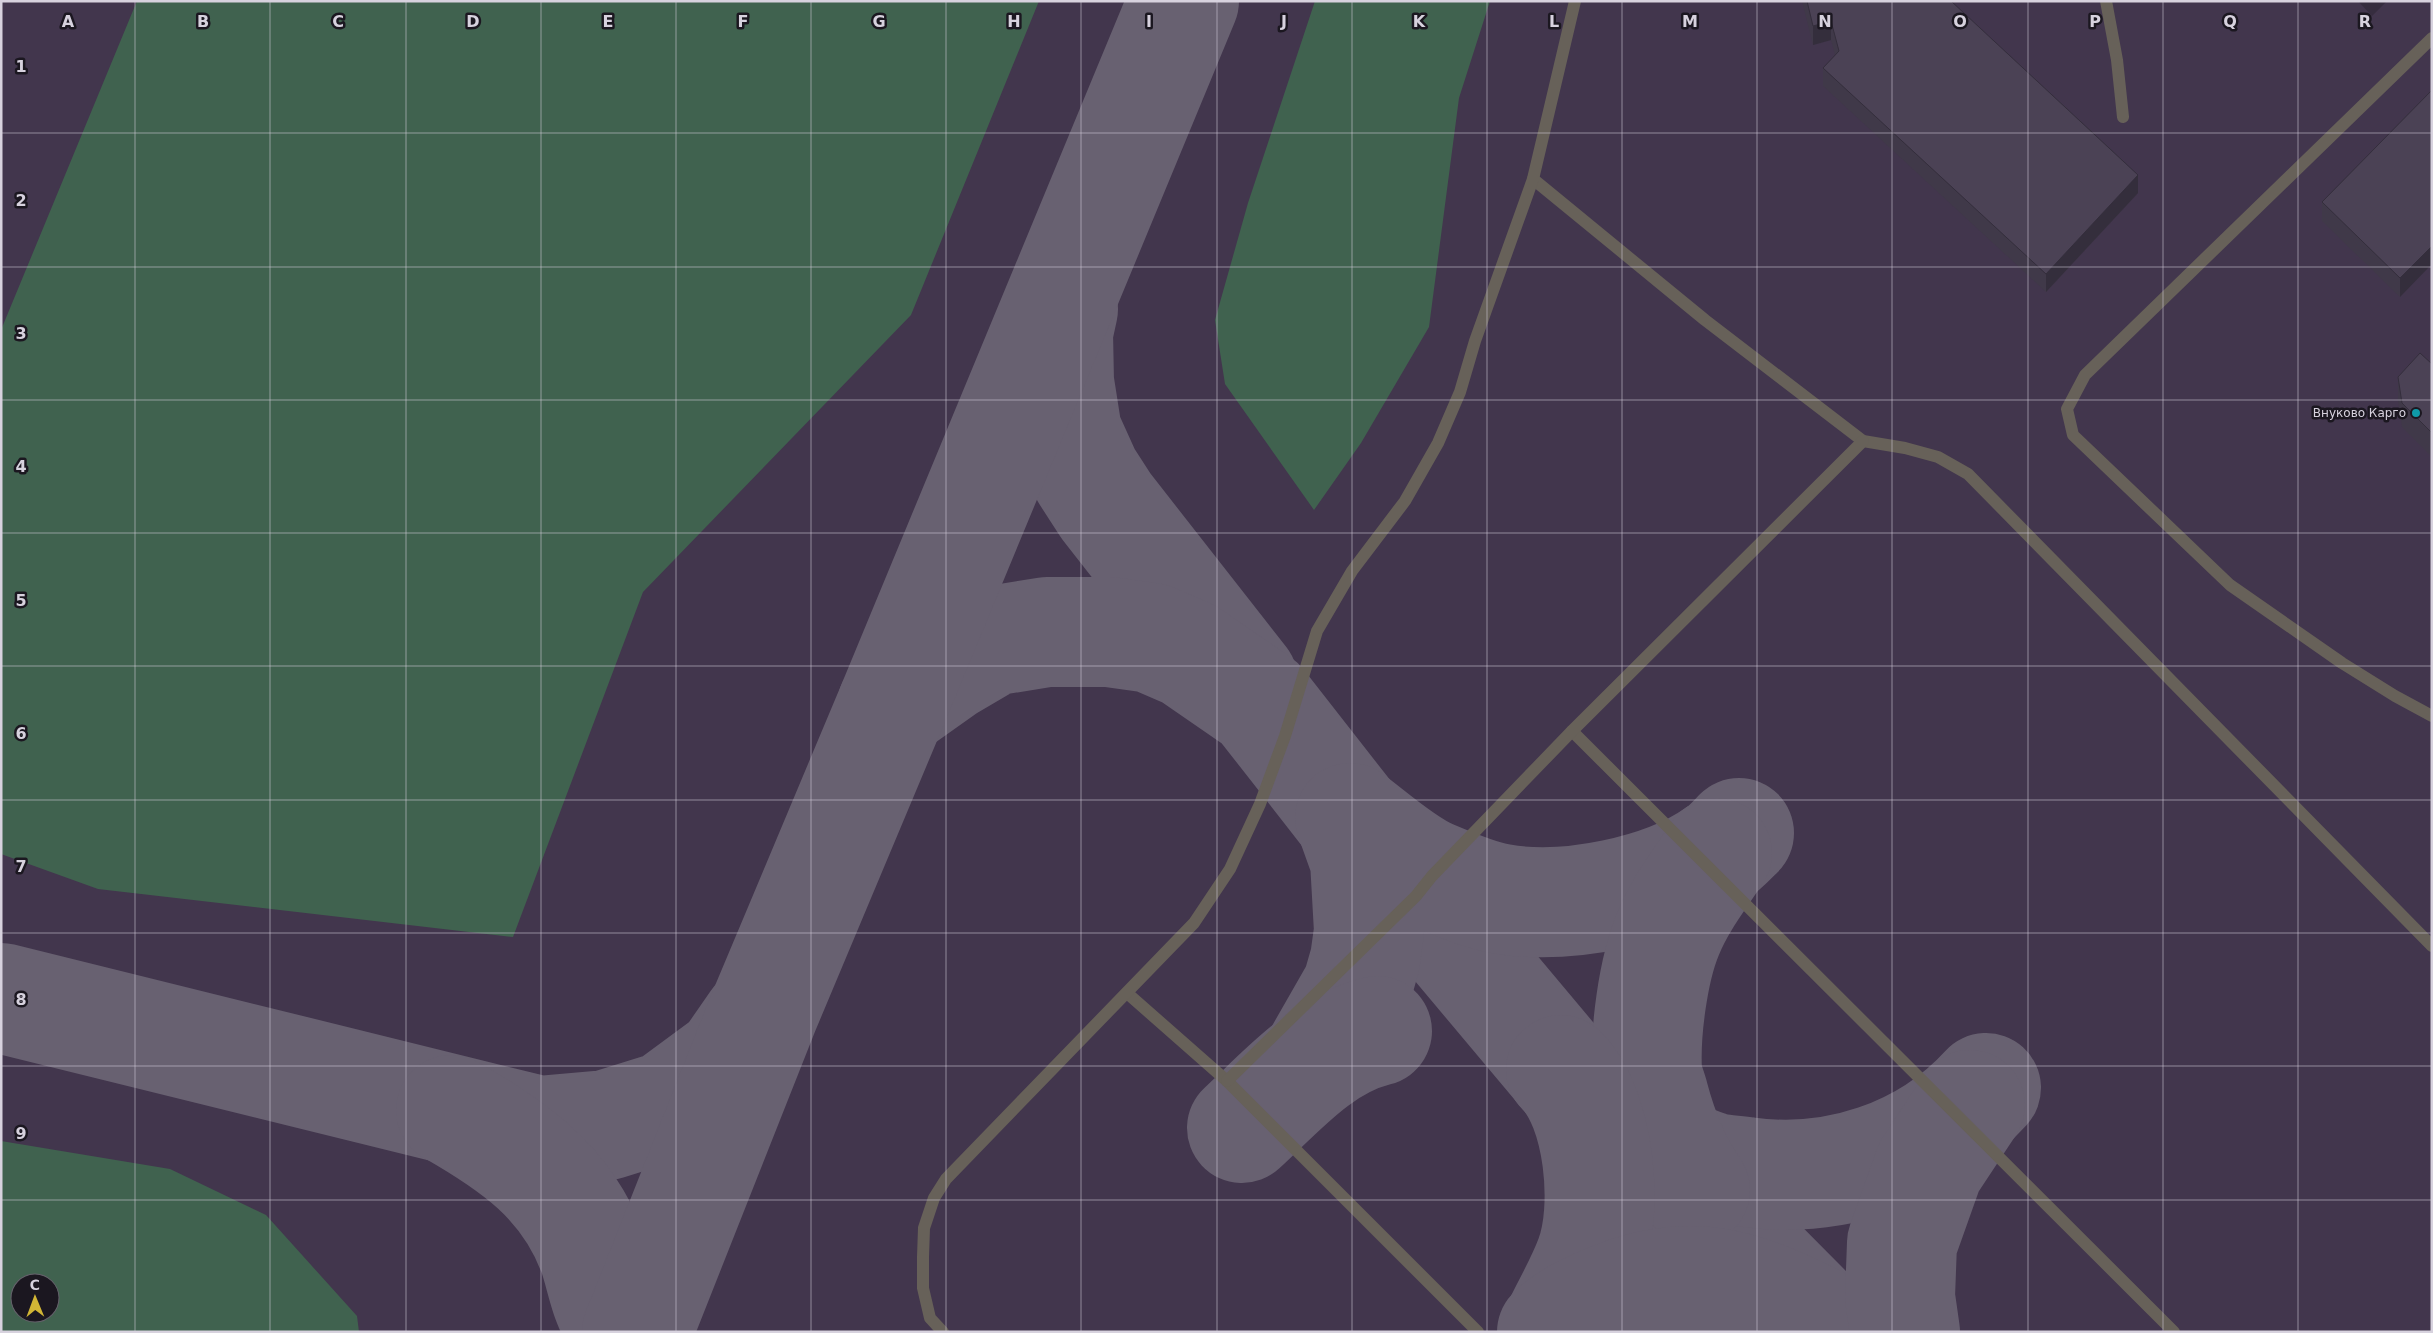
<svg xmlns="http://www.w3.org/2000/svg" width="2433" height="1333" viewBox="0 0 2433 1333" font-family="'DejaVu Sans',sans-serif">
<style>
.built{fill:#42364d;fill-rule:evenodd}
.green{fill:#40624f;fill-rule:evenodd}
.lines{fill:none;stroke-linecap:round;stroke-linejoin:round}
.taxiway{stroke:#686171;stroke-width:110}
.lane{stroke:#676159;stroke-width:12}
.wall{fill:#403949}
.shaded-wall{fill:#342e3c}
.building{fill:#4b4255;stroke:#342e3c}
.grid{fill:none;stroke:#d7d2de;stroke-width:1;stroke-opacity:0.55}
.culture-dot{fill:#0f9aa8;stroke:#1b1720;stroke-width:2}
.labels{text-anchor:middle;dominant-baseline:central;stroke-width:5;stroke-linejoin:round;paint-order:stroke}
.poi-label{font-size:12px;fill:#d7d2de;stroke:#1b1720;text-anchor:end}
.grid-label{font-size:16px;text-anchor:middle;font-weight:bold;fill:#d7d2de;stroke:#1b1720;stroke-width:5;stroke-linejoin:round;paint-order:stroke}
</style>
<rect width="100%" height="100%" fill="#362d3f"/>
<!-- built -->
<path class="built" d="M1,1H2358L2372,16L2387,1H2432V1332H1ZM20,1283H50V1313H20Z"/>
<!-- green -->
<g class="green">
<polygon points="137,1 1039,1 911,315 643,592 513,937 98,889 1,854 1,330"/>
<polygon points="1315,1 1490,1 1459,98 1429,327 1361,443 1314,510 1225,384 1215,320 1248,203"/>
<path d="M1,1141L170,1169L266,1215L357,1316L359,1332H1ZM20,1283H50V1313H20Z"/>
</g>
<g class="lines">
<!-- taxiway -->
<g class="taxiway">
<polyline points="1063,309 1058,332 1059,382 1067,433 1086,475 1106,506 1243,681"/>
<polyline points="892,706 947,667 991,641 1047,632 1109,632 1152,638 1189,654 1260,703 1350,818 1569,1079 1711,1213 1829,1332"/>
<polyline points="1,998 539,1131 607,1125 668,1106 729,1061 756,1022"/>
<path d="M1317,1058L1357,988L1365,960L1369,931L1365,860L1350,818C1374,836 1406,865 1434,876C1453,884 1482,896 1502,899C1567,910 1663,891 1717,853C1725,848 1732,840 1739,833"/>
<path d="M451,1110C514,1146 566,1182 593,1253C598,1267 601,1282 606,1297C610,1309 616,1320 621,1332"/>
<path d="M1242,1128C1283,1090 1321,1045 1377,1031"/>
<path d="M1636,1132C1660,1145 1683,1158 1708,1166C1719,1170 1734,1170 1746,1172C1834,1184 1925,1155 1986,1088"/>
<path d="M1695,1190C1675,1161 1663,1131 1654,1097C1652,1089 1648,1080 1647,1071C1645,1032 1653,970 1668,934C1680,904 1700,879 1717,853"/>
<path d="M1557,1327C1568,1304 1581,1282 1590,1258C1609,1209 1600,1108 1561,1070"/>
<polyline points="637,1332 764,1011 892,706 1184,1"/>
<path d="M1552,1332C1566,1317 1590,1307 1608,1299C1689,1265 1742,1283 1816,1320"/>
<polyline points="1905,1332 1900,1297 1902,1243 1929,1167 1970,1105"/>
</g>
<!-- lane -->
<g class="lane">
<polyline points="2106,1 2117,60 2123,117"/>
<polyline points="2432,38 2085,375 2067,409 2073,435 2230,585 2342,663 2395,696 2432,716"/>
<polyline points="1533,179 1705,320 1863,441 1905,448 1938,457 1968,474 2432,946"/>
<polyline points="1572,731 2174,1332"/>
<polyline points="1127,993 1227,1081 1478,1332"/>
<polyline points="1227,1081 1416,896 1432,876 1572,731 1863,441"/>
<polyline points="943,1332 930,1318 923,1288 923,1257 924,1228 934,1198 946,1179 1194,923 1230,869 1260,804 1285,736 1317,631 1352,571 1405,501 1438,443 1460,392 1475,341 1533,179 1575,1"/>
</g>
</g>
<!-- wall -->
<g class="wall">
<polygon points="1802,1 1951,1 2138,193 2046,292 1823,86 1823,68 1835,55 1831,40 1813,45"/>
<polygon points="2432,90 2400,297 2322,221 2322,202"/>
<polygon points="2432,364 2432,457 2402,427 2398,400 2398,377"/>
</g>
<!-- shaded-wall -->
<g class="shaded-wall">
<polygon points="1831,21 1831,40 1813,45 1813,26"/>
<polygon points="2138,175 2138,193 2046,292 2046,274"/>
<polygon points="2432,246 2432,264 2400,297 2400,278"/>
</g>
<!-- building -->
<g class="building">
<polygon points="1807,1 1951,1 2138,175 2046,274 1823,68 1839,51 1831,21 1813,26"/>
<polygon points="2432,90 2432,246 2400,278 2322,202"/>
<polygon points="2420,353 2432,364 2432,433 2402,403 2398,377"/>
</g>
<!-- grid -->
<path class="grid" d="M135,1V1332M270,1V1332M406,1V1332M541,1V1332M676,1V1332M811,1V1332M946,1V1332M1081,1V1332M1217,1V1332M1352,1V1332M1487,1V1332M1622,1V1332M1757,1V1332M1892,1V1332M2028,1V1332M2163,1V1332M2298,1V1332M1,133H2432M1,267H2432M1,400H2432M1,533H2432M1,666H2432M1,800H2432M1,933H2432M1,1066H2432M1,1200H2432"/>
<!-- markers -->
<circle class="culture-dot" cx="2416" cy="413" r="5"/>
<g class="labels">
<!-- poi labels -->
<g class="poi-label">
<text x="2406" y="413">Внуково Карго</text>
</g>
</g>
<g class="grid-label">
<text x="68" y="27">A</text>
<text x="203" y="27">B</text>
<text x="338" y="27">C</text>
<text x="473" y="27">D</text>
<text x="608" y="27">E</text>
<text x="743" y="27">F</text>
<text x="879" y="27">G</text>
<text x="1014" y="27">H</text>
<text x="1149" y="27">I</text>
<text x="1284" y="27">J</text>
<text x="1419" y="27">K</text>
<text x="1554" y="27">L</text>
<text x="1690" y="27">M</text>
<text x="1825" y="27">N</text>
<text x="1960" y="27">O</text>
<text x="2095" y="27">P</text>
<text x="2230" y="27">Q</text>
<text x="2365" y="27">R</text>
<text x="21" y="72">1</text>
<text x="21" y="206">2</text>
<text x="21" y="339">3</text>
<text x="21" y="472">4</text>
<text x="21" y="606">5</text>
<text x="21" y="739">6</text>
<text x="21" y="872">7</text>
<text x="21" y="1005">8</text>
<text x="21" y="1139">9</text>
</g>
<!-- border -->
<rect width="2433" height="1333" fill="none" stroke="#d7d2de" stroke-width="5"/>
<!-- north arrow -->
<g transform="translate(35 1298) rotate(359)"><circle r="24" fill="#1b1720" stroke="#66626c"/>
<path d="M0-4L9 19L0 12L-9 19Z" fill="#d2b635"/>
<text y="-8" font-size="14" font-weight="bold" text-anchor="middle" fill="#d7d2de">С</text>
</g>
</svg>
